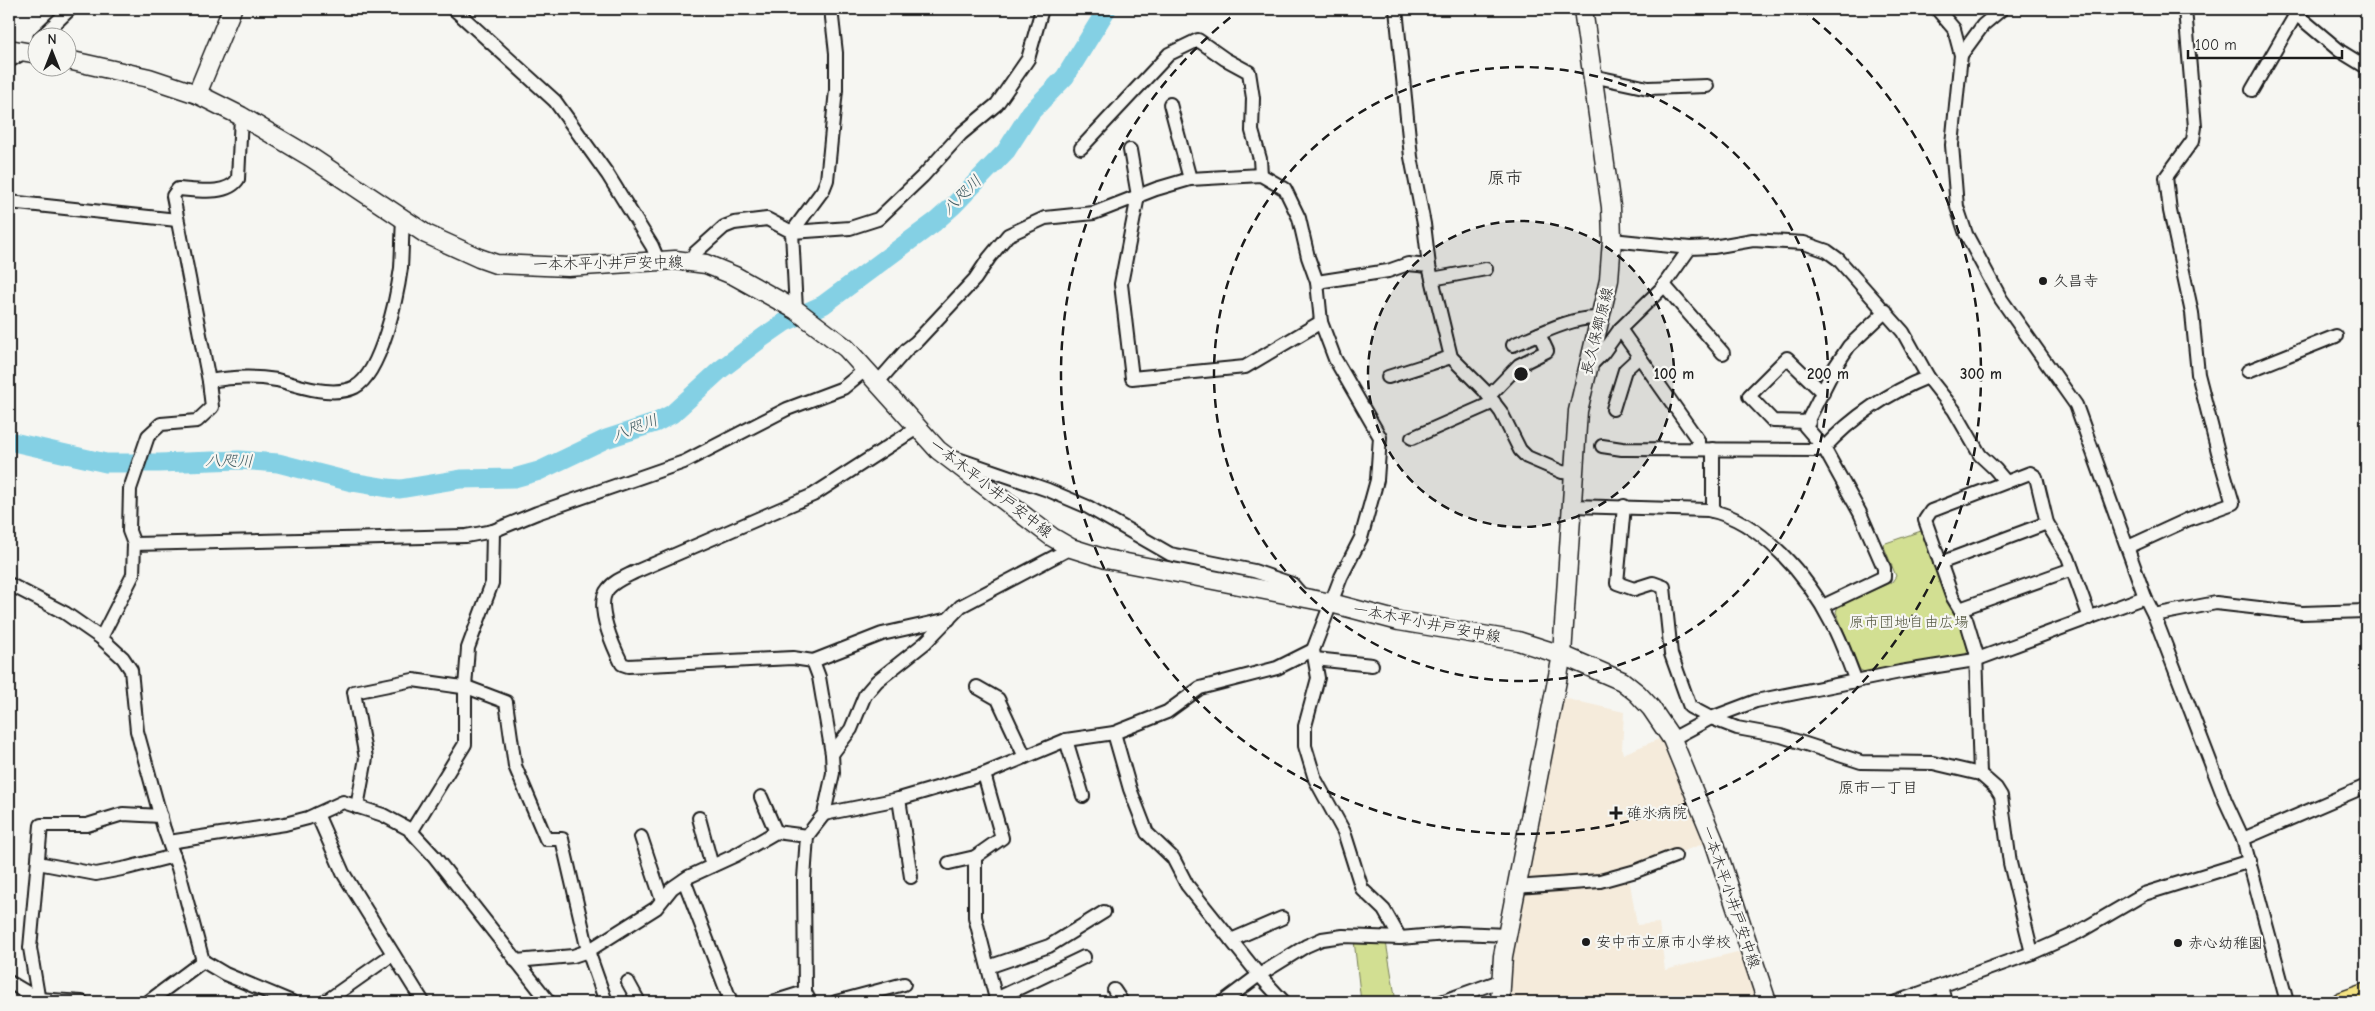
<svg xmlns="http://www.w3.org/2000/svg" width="2375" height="1011" viewBox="0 0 2375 1011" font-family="'Comic Neue','Klee One',sans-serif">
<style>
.built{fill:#f5ebdb}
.green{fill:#d2df92;stroke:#777e57}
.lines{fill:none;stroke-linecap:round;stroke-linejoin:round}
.river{stroke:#84d0e4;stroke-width:19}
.street-casing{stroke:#1c1c1c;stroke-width:16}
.secondary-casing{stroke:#1c1c1c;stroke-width:21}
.primary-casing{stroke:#1c1c1c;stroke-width:22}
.street{stroke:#f6f6f2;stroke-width:12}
.secondary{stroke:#f6f6f2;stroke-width:18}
.primary{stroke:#f4e382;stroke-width:19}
.ring{fill:none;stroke:#1c1c1c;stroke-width:2.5;stroke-dasharray:9 6}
.poi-dot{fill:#1c1c1c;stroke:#f6f6f2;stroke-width:2}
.labels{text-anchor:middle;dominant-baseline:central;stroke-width:4.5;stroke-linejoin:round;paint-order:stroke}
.street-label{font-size:15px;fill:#1c1c1c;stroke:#f6f6f2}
.poi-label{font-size:15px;fill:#1c1c1c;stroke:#f6f6f2;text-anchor:start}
.park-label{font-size:15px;fill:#53563f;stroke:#f6f6f2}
.water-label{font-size:16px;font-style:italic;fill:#405b62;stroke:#f6f6f2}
.neighbourhood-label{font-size:16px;fill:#1c1c1c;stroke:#f6f6f2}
.quarter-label{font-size:18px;fill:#1c1c1c;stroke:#f6f6f2}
.centre{fill:#1c1c1c;stroke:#f6f6f2;stroke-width:2.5}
.ring-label{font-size:15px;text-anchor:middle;font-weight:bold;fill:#1c1c1c;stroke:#f6f6f2;stroke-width:4.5;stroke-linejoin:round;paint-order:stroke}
</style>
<rect width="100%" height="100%" fill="#f6f6f2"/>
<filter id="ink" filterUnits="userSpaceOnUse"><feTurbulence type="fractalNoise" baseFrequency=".02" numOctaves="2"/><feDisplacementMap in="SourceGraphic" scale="10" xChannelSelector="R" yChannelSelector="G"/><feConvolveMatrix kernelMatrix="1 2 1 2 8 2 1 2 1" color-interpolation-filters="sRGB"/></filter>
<g filter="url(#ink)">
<!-- built -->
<g class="built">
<polygon points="1559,697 1624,712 1622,750 1623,754 1664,737 1709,842 1618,874 1522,884"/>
<polygon points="1629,877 1637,925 1659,923 1665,970 1737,952 1746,956 1761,1002 1504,1002 1521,891"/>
</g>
<!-- green -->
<g class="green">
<polygon points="1921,531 1947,599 1961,622 1968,651 1965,656 1867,673 1860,670 1836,612 1838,606 1892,582 1896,576 1883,544"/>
<polygon points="1354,940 1386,942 1396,1002 1361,1002"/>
</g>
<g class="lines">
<!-- river -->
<polyline class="river" points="9,441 106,463 159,463 239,460 278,463 352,482 388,488 400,489 461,479 514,478 539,471 606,439 655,423 672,414 720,370 762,338 785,322 823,305 935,222 953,206 1006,151 1031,112 1065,77 1107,9"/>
<defs>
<g id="street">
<polyline points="454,9 555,101 608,175 652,246 658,260"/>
<polyline points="1396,9 1411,157 1424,224 1429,266 1451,357 1484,390 1501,412 1520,450 1527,457 1562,472 1573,473"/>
<polyline points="1937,9 1954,29 1961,55 1952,145 1957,207 1966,234 2001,299 2076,405 2145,597 2154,615 2216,603 2302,613 2366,611"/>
<polyline points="2290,9 2340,51 2366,67"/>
<polyline points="40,38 70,9"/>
<polyline points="1961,55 1983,25 2002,9"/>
<polyline points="9,61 28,50"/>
<polyline points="1592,76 1648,88 1707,86"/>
<polyline points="2252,90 2296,14"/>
<polyline points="1170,104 1190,179"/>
<polyline points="1081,148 1169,54 1198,40 1225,59 1249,72 1253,98 1252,131 1260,159 1261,175"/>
<polyline points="1130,150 1138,196 1121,284 1132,378 1245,367 1321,322"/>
<polyline points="9,202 177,220"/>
<polyline points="1612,240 1690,248"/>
<polyline points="691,262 695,253 724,227 734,223 767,219 792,232 850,228 878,219 923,176 961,134 997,104 1028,59 1042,9"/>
<polyline points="1432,279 1486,269"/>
<polyline points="1317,282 1388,271 1408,264 1429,266"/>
<polyline points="1664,285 1723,353"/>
<polyline points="796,310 792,232 823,190 827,180 836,90 836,53 831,9"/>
<polyline points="1620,329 1698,440 1698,449"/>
<path d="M1513,345C1535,336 1577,314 1600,319"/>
<polyline points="1590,366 1603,353 1620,329 1661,289 1690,248 1713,247 1753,240 1804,243 1827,251 1838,259 1903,332 1928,377 1954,410 1980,455 1995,469 2006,482"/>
<polyline points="2248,371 2336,336"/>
<polyline points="1388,377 1451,357"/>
<path d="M209,381C232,377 254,376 277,380C293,384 309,390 325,391C335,392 347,391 355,387C381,373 397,297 401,268C402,252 402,235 403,219"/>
<polyline points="878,382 907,349 916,342 975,279 989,258 1008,235 1045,218 1094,213 1156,189 1190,179 1261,175 1285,189 1299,218 1308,257 1317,282 1321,322 1335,359 1380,437 1377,480 1361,538 1341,577 1313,650 1318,678 1305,726 1305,746 1315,779 1344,832 1362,889 1384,910 1400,938"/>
<polyline points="1489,396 1519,365 1547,351 1539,334"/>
<polyline points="1613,409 1625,370 1639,357"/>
<polyline points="1809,422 1773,421 1749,396 1787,358 1823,393"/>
<polyline points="1412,438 1494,402"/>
<polyline points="1602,446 1622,449 1817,450 1824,448"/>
<polyline points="1824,448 1805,426 1835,367 1849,346 1886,311"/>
<polyline points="1713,449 1713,511"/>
<polyline points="955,458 1048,490 1088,507 1170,554 1254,571 1292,584 1304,598"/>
<path d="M1572,506L1708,510C1761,520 1809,578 1832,624C1842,642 1848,662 1856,681"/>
<polyline points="1624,506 1617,583 1634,589 1653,583 1664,587 1671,654 1690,707 1711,718 1737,728 1781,736 1861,762 1933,763 1980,774 1996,788 2001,796 2010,863 2032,953"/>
<polyline points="134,544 466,536 493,531 537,513 684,462 787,409 843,388 866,369"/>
<polyline points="2128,547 2189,519 2233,503 2218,452 2198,374 2192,313 2170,211 2166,177 2193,140 2195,127 2185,9"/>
<polyline points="1940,563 2047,523"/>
<polyline points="9,584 65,613 101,638 123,658 131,670 137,731 164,829 178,868 203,961 225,974 292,1002"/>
<path d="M1823,606L1884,577V568L1860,513L1824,448C1852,417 1890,392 1928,377"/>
<polyline points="1960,609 2072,569"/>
<polyline points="2154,615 2225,800 2243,839 2287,1002"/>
<path d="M101,638L133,575L134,544L129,531L130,489L148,436L161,424L197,421L212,407L209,381L173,196L178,189C196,190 227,196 238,179L241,116"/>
<polyline points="1315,659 1372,665"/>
<polyline points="813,661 882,634 949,619"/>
<polyline points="977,687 998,699 1025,757"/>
<polyline points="1114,733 1130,789 1147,833 1173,858 1187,885 1259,975 1284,1002"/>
<polyline points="1672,739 1711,718 1756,701 1900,672 1975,660 2145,597"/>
<polyline points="1066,740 1083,796"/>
<polyline points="832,754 851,729 865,695 877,681 925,643 961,606 1071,548"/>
<polyline points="1980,774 1976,652 1966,619 1952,596 1925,520 1931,511 2030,473 2036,477 2047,523 2068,557 2090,618"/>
<polyline points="761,797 776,832"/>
<polyline points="899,799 911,877"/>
<polyline points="357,807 366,758 354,692 413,680 469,688 506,702 515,766 546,839 562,839 588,951 606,1002"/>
<polyline points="317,814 343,873 423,1002"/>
<polyline points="824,814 899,799 984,774 1066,740 1114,733 1167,712 1200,688 1277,668 1313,650"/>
<polyline points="699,818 712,866"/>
<polyline points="411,832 465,744 465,687 468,648 492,583 493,531"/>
<polyline points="641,837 662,900"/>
<polyline points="2243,839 2366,786"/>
<polyline points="169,842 285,824 308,818 343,802 383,815 409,829 434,856 549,1002"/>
<polyline points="975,857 975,917 996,999 1000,1002"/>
<polyline points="38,863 96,874 127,868 174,856"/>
<polyline points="949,863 975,857 1002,838 984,774"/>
<polyline points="684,880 731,1002"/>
<polyline points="1516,887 1600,881 1636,871 1675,856"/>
<polyline points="1231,940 1282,918"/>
<polyline points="516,961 573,956 588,951 656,908 672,888 688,877 736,855 776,832 807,836"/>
<polyline points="988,967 1049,946 1104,912"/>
<polyline points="9,982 38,999 82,1002"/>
<polyline points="628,982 639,1002"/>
<polyline points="1941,986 1945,1002"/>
<polyline points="1114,990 1122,1002"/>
<polyline points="996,999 1084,957"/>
<polyline points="39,1002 30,948 41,825 87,825 123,814 161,816"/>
<polyline points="148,1002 203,961"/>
<polyline points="325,1002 393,954"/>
<polyline points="773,1002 805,992"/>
<path d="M810,1002L805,992L804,879L807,836L824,814L833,773L832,754L819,677L813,661L793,658L628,666L622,664C614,648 594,605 608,589C614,581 625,577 635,572L813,495L917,428"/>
<polyline points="836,1002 904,984"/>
<polyline points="1223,1002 1259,975 1306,946 1322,939 1343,936 1400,938 1458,933 1507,935"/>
<polyline points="1441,1002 1500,981"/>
<polyline points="1896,1002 2032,953 2077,933 2144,894 2250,861"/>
</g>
<g id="secondary">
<polyline points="9,49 38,54"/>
<polyline points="68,60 149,78 197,94 241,116 312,158 426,234 479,258 496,264 568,267 675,260 706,264 735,276 796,310 846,348 938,450 1052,537 1071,548 1106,559 1331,603 1399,621 1518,641 1562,655 1622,681 1637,693 1651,708 1672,739 1714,841 1767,1002"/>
<polyline points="197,94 232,9"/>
<polyline points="1500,1002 1503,956 1562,655 1578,411 1609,280 1612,240 1611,207 1583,9"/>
</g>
<polyline id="primary" points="2341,1002 2366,993"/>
</defs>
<!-- street casing -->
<use href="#street" class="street-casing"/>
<!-- secondary casing -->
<use href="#secondary" class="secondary-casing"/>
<!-- primary casing -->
<use href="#primary" class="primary-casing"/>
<!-- street -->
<use href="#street" class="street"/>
<!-- secondary -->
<use href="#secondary" class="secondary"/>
<!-- primary -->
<use href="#primary" class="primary"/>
</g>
</g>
<!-- distance rings -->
<circle cx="1521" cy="374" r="153" fill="#1c1c1c" fill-opacity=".12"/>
<g class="ring">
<circle cx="1521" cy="374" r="153"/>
<circle cx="1521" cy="374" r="307"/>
<path d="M1801 9A460 460 0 1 1 1241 9"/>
</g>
<!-- markers -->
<g class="poi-dot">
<circle cx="2043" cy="281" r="5"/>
<path d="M1613.5 805.5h5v5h5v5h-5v5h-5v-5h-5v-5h5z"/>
<circle cx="1586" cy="942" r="5"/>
<circle cx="2178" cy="943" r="5"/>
</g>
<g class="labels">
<!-- street labels -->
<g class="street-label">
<text transform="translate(608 263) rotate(-1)">一本木平小井戸安中線</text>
<text transform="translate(1597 331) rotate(-76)">長久保郷原線</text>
<text transform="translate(991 488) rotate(38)">一本木平小井戸安中線</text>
<text transform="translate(1427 623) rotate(11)">一本木平小井戸安中線</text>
<text transform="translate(1731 897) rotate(71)">一本木平小井戸安中線</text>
</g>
<!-- poi labels -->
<g class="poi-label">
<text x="2053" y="281">久昌寺</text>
<text x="1627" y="813">碓氷病院</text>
<text x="1596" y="942">安中市立原市小学校</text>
<text x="2188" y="943">赤心幼稚園</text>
</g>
<!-- park labels -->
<g class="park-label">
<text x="1909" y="622">原市団地自由広場</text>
</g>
<!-- water labels -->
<g class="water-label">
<text transform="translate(962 195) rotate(-45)">八咫川</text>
<text transform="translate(635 428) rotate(-21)">八咫川</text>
<text transform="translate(229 461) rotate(1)">八咫川</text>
</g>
<!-- neighbourhood labels -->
<g class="neighbourhood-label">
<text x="1878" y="788">原市一丁目</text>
</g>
<!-- quarter labels -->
<g class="quarter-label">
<text x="1505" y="178">原市</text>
</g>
</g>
<circle cx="1521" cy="374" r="8" class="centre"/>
<g class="ring-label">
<text x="1674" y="379">100 m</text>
<text x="1828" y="379">200 m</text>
<text x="1981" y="379">300 m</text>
</g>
<!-- margin -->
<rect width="2375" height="1011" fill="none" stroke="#f6f6f2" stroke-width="30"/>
<rect x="15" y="15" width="2345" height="981" fill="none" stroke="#1c1c1c" stroke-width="2" filter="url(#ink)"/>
<!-- north arrow -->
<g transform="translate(52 52)"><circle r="24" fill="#f6f6f2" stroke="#9f9f9c"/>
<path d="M0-4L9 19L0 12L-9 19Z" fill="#1c1c1c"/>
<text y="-8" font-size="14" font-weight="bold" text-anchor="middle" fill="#1c1c1c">N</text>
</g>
<!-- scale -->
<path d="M2188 50v8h154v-8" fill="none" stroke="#1c1c1c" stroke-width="2.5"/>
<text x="2195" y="50" font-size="15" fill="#1c1c1c" stroke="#f6f6f2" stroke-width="4" paint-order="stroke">100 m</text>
</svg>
